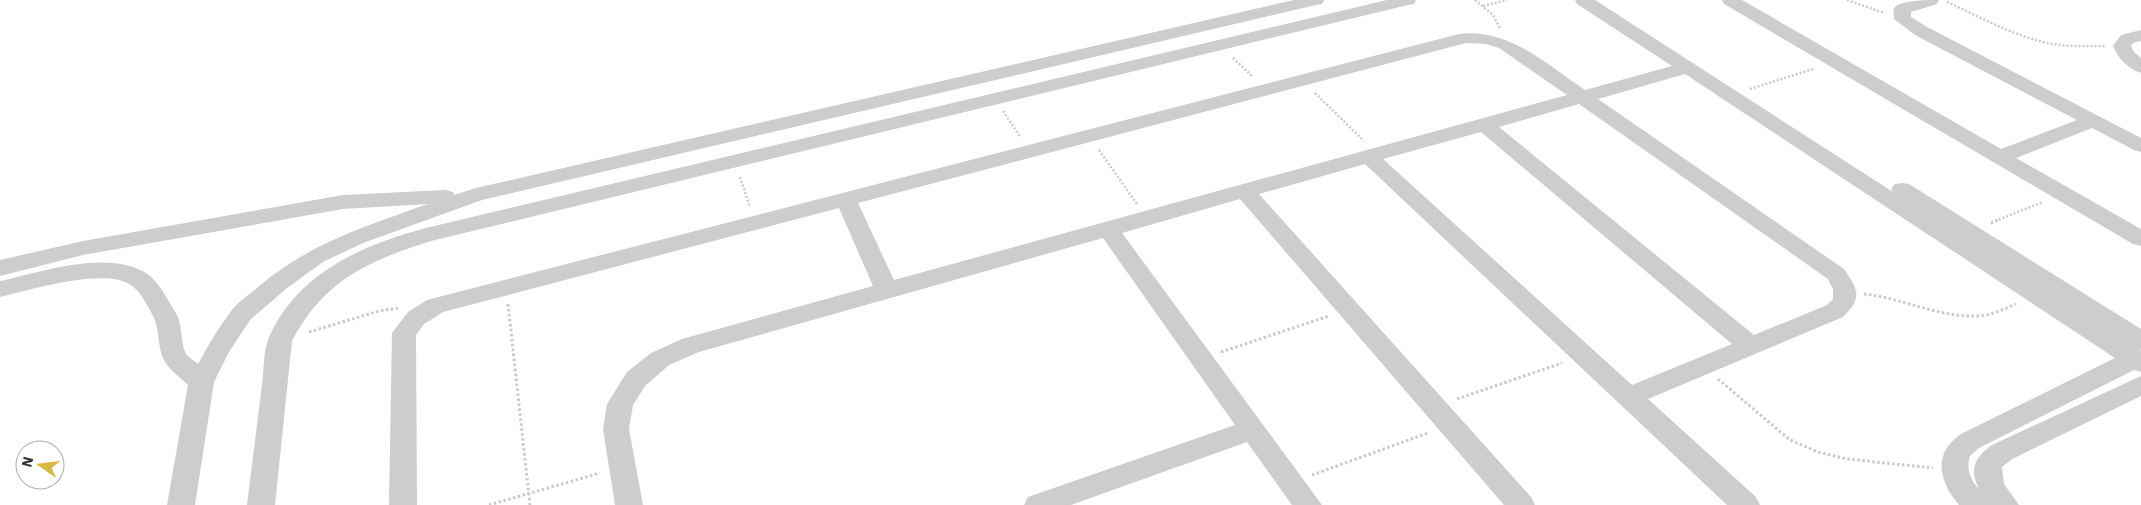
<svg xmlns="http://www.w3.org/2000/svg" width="2141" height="505" viewBox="0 0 2141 505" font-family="'IBM Plex Sans',sans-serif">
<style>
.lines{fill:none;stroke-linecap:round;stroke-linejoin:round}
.path-far1{stroke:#cacaca;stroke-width:2.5;stroke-dasharray:2 2;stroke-linecap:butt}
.path{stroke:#cacaca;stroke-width:3;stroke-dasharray:2.5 2.5;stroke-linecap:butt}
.street{fill:#cdcdcd;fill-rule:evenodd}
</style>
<rect width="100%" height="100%" fill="#fff"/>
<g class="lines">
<!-- path-far1 -->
<g class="path-far1">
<polyline points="1475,0 1493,15 1500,28"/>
<polyline points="1847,0 1884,13"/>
<path d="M1947,2C1980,17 2012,35 2047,43C2066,47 2086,46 2105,46"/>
<polyline points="1483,6 1507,0"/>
<polyline points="1233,58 1252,76"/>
<polyline points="1750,89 1813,69"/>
<polyline points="1315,93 1364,141"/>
<polyline points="1003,111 1020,137"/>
<polyline points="1099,150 1137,204"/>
<polyline points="740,177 750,207"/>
<polyline points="1995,221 2043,202"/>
</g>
<!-- path -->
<g class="path">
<polyline points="1991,223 1998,220"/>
<path d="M1864,294C1902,298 1940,318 1979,316C1992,315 2004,309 2016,304"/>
<polyline points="508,304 530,505"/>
<polyline points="309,332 379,311 399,308"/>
<polyline points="1221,352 1329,316"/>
<polyline points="1718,379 1790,440 1818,452 1847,459 1933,468"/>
<polyline points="1457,399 1562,363"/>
<polyline points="1312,475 1428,433"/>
<polyline points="489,505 600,473"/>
</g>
<!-- street -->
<g class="street">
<path d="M1294,0H1324L1322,4L1316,5L482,200L363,243L323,262L287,288L250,320L229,352L214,382L195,505H167L188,385C180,377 169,370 164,360C157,347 160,329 153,316C148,306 140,291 131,285C106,267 29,290 0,297V281C42,272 107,249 146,273C159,281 168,301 176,313C183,325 180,342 186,354C189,358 195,361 198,364C208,345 219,327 232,310C239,301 250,294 258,287C310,243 366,226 428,204L343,209L83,255L0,276V260L83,241L343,195L445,190L453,192L454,195L476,188Z"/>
<path d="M1387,0H1416L1414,4L1408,5L431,241C368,261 324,280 292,341L275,505H247C252,465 257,425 262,385C264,371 263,353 268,340C295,274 362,245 426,228Z"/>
<path d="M1575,0H1595L1893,192L1891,189L1895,184L1902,183L1909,184L2141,329V350L2138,349L2141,351V372L2134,370L1979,448L1970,456C1966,469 1970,479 1979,489C1968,468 1976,457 1992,445L2141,376V396L2012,459L2002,467L2004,484L2019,505H1959C1939,481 1932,454 1961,434L2115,358L1685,74L1598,99L1844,269C1858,289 1863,298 1843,317L1648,399L1756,497L1760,505H1727L1365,164L1259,194L1531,497L1535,505H1504L1240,199L1122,233L1322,505H1292L1247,442L1071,505H1024L1028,497L1235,425L1103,238L699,352L669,365L645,386L633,405L629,429L643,505H615L603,429L607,404L627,372L651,353L682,339L873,286L839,208L443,312L424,324L416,335L417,505H389L392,333L408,312L427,300L1459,34C1509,28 1546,64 1585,90L1672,66L1577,4ZM1466,43L1486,44L1499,48L1567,95L894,280L858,203ZM1579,104L1828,279L1833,289V299L1827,305L1754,335L1499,127ZM1481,132L1732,344L1632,385L1383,159Z"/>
<path d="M1722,0H1742L2001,149L2077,120L1915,35L1894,19C1894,15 1892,10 1895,7C1902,0 1929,0 1939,0L1937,4L1911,12V17L1927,27L2141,138V152L2134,150L2092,128L2016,158L2141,229V246L2133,244L1724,4Z"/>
<path d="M2141,30V41L2133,43L2131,46L2134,52L2141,58V73C2128,69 2118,58 2113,46L2121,35Z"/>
</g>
</g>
<!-- north arrow -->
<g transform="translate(40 465) rotate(284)"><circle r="24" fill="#ffffff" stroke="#acacac"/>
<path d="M0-4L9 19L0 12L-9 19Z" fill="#d7bb41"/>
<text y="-8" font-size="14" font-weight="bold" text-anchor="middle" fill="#303030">N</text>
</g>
</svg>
